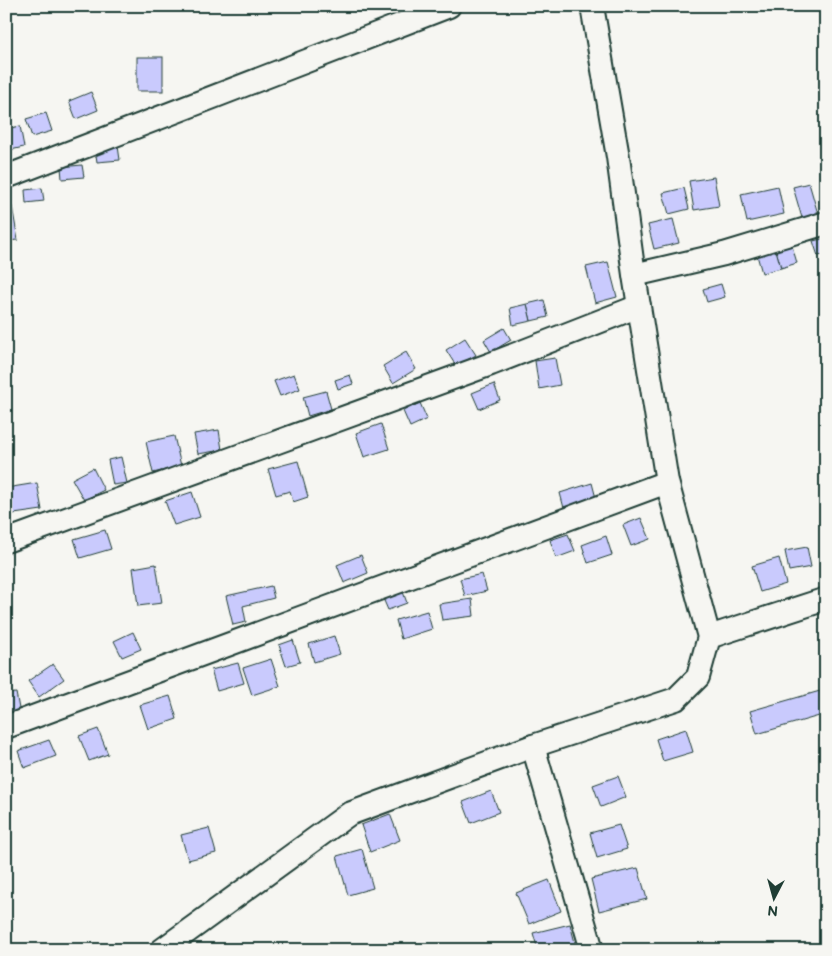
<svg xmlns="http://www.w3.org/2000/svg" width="832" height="956" viewBox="0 0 832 956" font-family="'Balsamiq Sans',sans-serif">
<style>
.building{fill:#c9cafd;stroke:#1f3d34}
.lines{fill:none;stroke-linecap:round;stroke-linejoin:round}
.street-casing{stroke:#1f3d34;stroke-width:26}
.street{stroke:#f6f6f2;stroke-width:22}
</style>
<rect width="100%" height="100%" fill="#f6f6f2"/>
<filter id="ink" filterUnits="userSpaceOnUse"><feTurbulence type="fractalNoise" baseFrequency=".02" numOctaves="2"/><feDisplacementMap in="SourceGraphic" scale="10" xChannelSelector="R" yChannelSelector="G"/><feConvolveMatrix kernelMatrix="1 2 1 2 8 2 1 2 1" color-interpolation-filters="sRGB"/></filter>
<g filter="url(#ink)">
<!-- building -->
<g class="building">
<rect x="137" y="57" width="26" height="34"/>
<polygon points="91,92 98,110 76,119 69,101"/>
<polygon points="46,113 52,131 32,137 26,119"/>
<polygon points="20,126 24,147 6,151 6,129"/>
<polygon points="118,146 120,160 97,162 95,148"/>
<polygon points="82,165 84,177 62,179 61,167"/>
<polygon points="714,177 719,206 694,210 689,181"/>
<polygon points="809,183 818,214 802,218 793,187"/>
<polygon points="778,186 784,214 747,222 741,194"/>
<polygon points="42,188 44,201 26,203 25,190"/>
<polygon points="684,188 689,209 669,214 663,193"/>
<polygon points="12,206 18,240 6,241 6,207"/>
<polygon points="673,219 679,243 654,249 648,225"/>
<polygon points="826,238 826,254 818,256 813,241"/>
<polygon points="790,239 797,263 781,268 774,243"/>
<polygon points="774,243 781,268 762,273 755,248"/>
<polygon points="608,262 617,297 595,303 586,267"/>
<polygon points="721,284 725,297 707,302 703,289"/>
<polygon points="544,300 548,317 531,321 527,304"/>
<polygon points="527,304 531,321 513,325 510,308"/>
<polygon points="504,328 511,340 491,352 484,340"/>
<polygon points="465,338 476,355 456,366 446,350"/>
<polygon points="406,352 416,369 393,383 383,366"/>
<polygon points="555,358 560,385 539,389 535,361"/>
<polygon points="294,374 300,389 280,396 274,381"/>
<polygon points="350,375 353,384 338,389 335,380"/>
<polygon points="494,384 500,400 479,409 472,393"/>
<polygon points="326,391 331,409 308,416 303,397"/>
<polygon points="420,403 427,419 410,427 403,411"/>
<polygon points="381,424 389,449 364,457 356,433"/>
<polygon points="219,430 222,450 198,454 194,434"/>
<polygon points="174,436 181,466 153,473 146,442"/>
<polygon points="121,457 127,483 113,485 108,460"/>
<polygon points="298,461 308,497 293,502 290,491 276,495 268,469"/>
<polygon points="93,468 104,490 84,500 72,479"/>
<polygon points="37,483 42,510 7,515 6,488"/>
<polygon points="592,483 597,502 565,512 560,493"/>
<polygon points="192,492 200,517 174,525 165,501"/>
<polygon points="641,518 650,539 631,546 623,525"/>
<polygon points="105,530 111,549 80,558 74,539"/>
<polygon points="568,534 575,551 556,558 550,540"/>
<polygon points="606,536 612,555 588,563 582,545"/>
<polygon points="807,547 811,567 789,571 785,551"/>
<polygon points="361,555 368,573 344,583 337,565"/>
<polygon points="779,558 786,584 760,592 752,566"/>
<polygon points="156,564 162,603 138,606 133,568"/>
<polygon points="482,574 487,591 465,596 460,579"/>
<polygon points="271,586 274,598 243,606 246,622 233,625 226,596"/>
<polygon points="402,589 407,603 388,610 382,596"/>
<polygon points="472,599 474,616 442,620 439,604"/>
<polygon points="427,611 432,629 401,639 396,620"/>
<polygon points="133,632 141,649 122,657 114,641"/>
<polygon points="334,636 340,654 314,662 309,644"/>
<polygon points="293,640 300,662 286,666 279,645"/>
<polygon points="271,659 280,686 252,695 243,668"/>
<polygon points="238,663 244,683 217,691 211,670"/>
<polygon points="53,664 64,679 39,697 28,681"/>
<polygon points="820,691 826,714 757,734 750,711"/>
<polygon points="16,693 20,714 6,717 6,694"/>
<polygon points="170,696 177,719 148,729 140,705"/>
<polygon points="98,729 108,754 89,761 79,736"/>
<polygon points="686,729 693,752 663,761 656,739"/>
<polygon points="49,740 56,756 24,768 18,751"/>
<polygon points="618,776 626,797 601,807 593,785"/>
<polygon points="491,791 499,812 471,823 463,802"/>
<polygon points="390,814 400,840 370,852 361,825"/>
<polygon points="619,825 627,849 597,858 590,833"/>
<polygon points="209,828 216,853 188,860 181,835"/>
<polygon points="362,849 373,888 348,895 337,856"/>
<polygon points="638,868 647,899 599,911 591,879"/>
<polygon points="549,880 561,911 529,924 516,893"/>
<polygon points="570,924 577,950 538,950 533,933"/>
</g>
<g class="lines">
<defs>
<g id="street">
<polyline points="6,177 449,6"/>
<polyline points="634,275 724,254 826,223"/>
<polyline points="6,541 491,364 639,306"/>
<polyline points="709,637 826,599"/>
<polyline points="6,727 667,482"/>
<polyline points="533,746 592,950"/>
<polyline points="162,950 349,814 533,746 676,699 698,677 709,637 667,482 634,275 618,157 592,6"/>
</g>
</defs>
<!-- street casing -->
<use href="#street" class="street-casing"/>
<!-- street -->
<use href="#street" class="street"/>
</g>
</g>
<!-- margin -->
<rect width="832" height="956" fill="none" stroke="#f6f6f2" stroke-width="25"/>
<rect x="12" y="12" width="807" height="931" fill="none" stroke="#1f3d34" stroke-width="2" filter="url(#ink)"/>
<!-- north arrow -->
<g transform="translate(774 898) rotate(186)" stroke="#f6f6f2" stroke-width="4" paint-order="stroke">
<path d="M0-4L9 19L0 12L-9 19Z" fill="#1f3d34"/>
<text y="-8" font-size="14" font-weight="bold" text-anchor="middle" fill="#1f3d34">N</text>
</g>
</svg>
